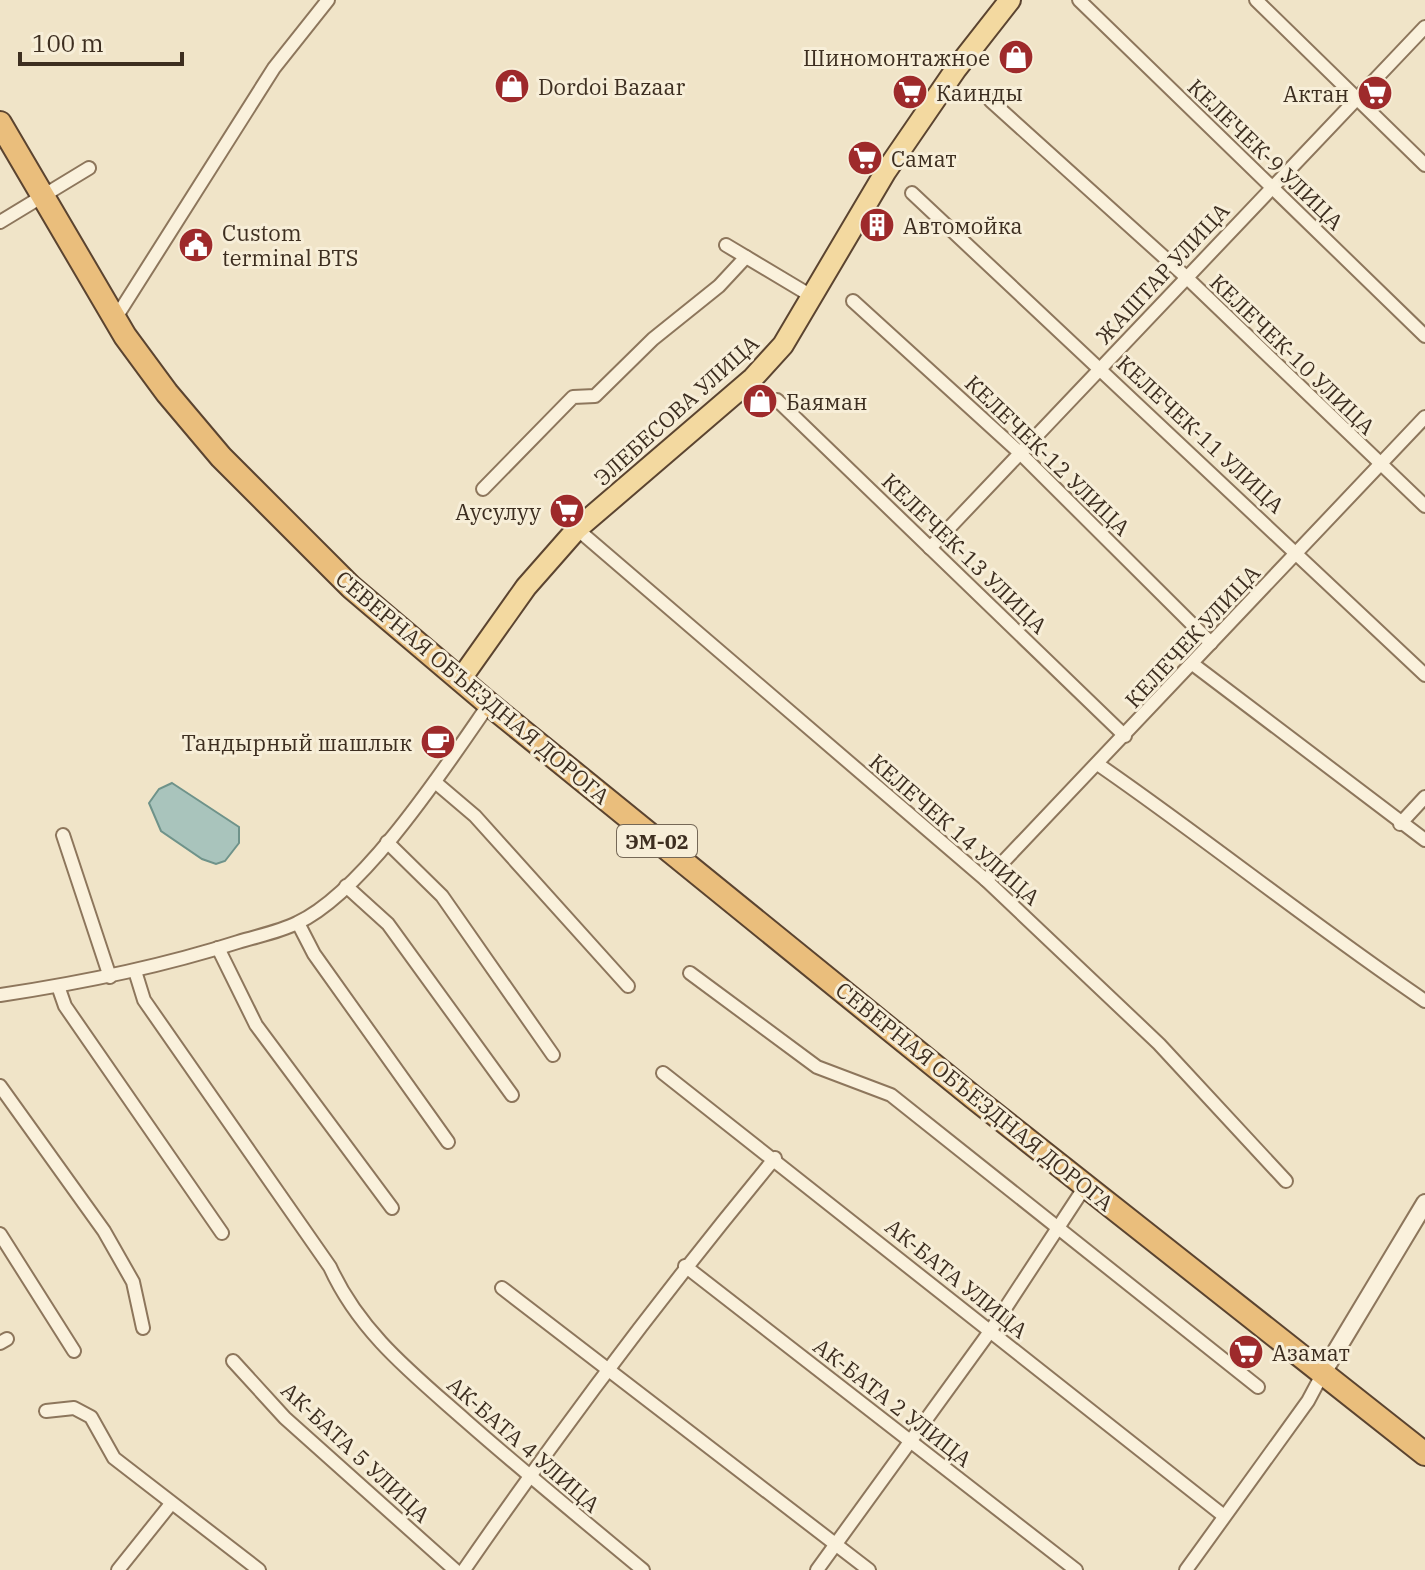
<svg xmlns="http://www.w3.org/2000/svg" width="1425" height="1570" viewBox="0 0 1425 1570" font-family="'IBM Plex Serif',serif">
<style>
.water{fill:#a9c4bc;stroke:#6f938a;stroke-width:2}
.lines{fill:none;stroke-linecap:round;stroke-linejoin:round}
.minor-casing{stroke:#8d765c;stroke-width:16}
.tertiary-casing{stroke:#8d765c;stroke-width:20}
.primary-casing{stroke:#5b4430;stroke-width:24}
.trunk-casing{stroke:#5b4430;stroke-width:26}
.minor{stroke:#faf1dc;stroke-width:12}
.tertiary{stroke:#faf1dc;stroke-width:16}
.primary{stroke:#f3d9a0;stroke-width:20}
.trunk{stroke:#eabe7c;stroke-width:22}
.labels{text-anchor:middle;dominant-baseline:central;stroke-width:6;stroke-linejoin:round;paint-order:stroke}
.shield{fill:#f7eed8;stroke:#756857;stroke-width:2}
.shield-label{font-size:20px;font-weight:bold;fill:#3d2e20}
.poi-label{font-size:22px;fill:#3d2e20;stroke:#f7eed8;text-anchor:start}
.street-label{font-size:22px;fill:#3d2e20;stroke:#f7eed8}
</style>
<rect width="100%" height="100%" fill="#f0e4c8"/>
<!-- water -->
<polygon class="water" points="172,783 239,827 239,843 225,861 216,864 202,859 161,831 149,803 159,789"/>
<g class="lines">
<defs>
<g id="minor">
<polyline points="1079,0 1425,336"/>
<polyline points="1256,0 1425,165"/>
<polyline points="991,101 1185,276 1425,506"/>
<polyline points="912,193 1425,675"/>
<polyline points="0,222 89,168"/>
<polyline points="726,245 813,297"/>
<polyline points="853,301 1019,452 1211,643"/>
<polyline points="115,319 274,68 328,0"/>
<polyline points="777,400 1125,736"/>
<polyline points="483,489 573,397 595,396 653,339 719,286 746,257"/>
<polyline points="577,529 986,880 1159,1044 1286,1181"/>
<polyline points="930,548 1425,27"/>
<polyline points="1194,665 1425,840"/>
<path d="M1099,765C1209,841 1314,926 1425,1001"/>
<polyline points="435,782 475,816 628,986"/>
<polyline points="1400,824 1425,797"/>
<polyline points="63,835 110,977"/>
<polyline points="387,842 442,896 553,1055"/>
<polyline points="986,880 1425,417"/>
<polyline points="346,886 388,924 512,1095"/>
<polyline points="298,923 314,954 448,1142"/>
<polyline points="218,948 256,1025 392,1208"/>
<path d="M135,971L144,1000L330,1267C360,1333 413,1374 466,1421C524,1472 584,1521 643,1570"/>
<polyline points="690,973 817,1067 891,1095 1258,1387"/>
<polyline points="58,986 65,1006 222,1233"/>
<path d="M0,995C81,983 160,967 238,942C257,936 279,932 297,923C364,892 446,766 489,704"/>
<polyline points="663,1073 1224,1516"/>
<polyline points="0,1086 104,1231 133,1282 143,1328"/>
<polyline points="0,1234 74,1351"/>
<polyline points="685,1266 1076,1570"/>
<polyline points="502,1288 869,1570"/>
<polyline points="0,1343 7,1339"/>
<polyline points="233,1361 285,1418 455,1570"/>
<polyline points="46,1411 74,1408 91,1417 114,1458 259,1570"/>
<polyline points="118,1570 170,1505"/>
<path d="M464,1570C562,1428 665,1291 775,1158"/>
<polyline points="817,1570 991,1330 1086,1185"/>
<polyline points="1186,1570 1308,1401 1324,1371"/>
</g>
<polyline id="tertiary" points="1324,1371 1425,1203"/>
<polyline id="primary" points="460,680 526,587 577,529 753,378 783,345 886,171 956,69 1010,0"/>
<polyline id="trunk" points="0,123 125,336 167,393 221,457 351,587 489,704 973,1097 1425,1454"/>
</defs>
<!-- minor casing -->
<use href="#minor" class="minor-casing"/>
<!-- tertiary casing -->
<use href="#tertiary" class="tertiary-casing"/>
<!-- primary casing -->
<use href="#primary" class="primary-casing"/>
<!-- trunk casing -->
<use href="#trunk" class="trunk-casing"/>
<!-- minor -->
<use href="#minor" class="minor"/>
<!-- tertiary -->
<use href="#tertiary" class="tertiary"/>
<!-- primary -->
<use href="#primary" class="primary"/>
<!-- trunk -->
<use href="#trunk" class="trunk"/>
</g>
<!-- icons -->
<defs>
<symbol id="shop-disc" viewBox="-11 -11 22 22"><circle r="9.5" fill="#9e2a2b" stroke="#f7eed8"/><path d="M-5-2.5h2.3a2.7 3.5 0 0 1 5.4 0H5L5.5 6h-11ZM-1.5-2.5h3a1.5 2.3 0 0 0-3 0Z" fill="#fff"/></symbol>
<symbol id="supermarket-disc" viewBox="-11 -11 22 22"><circle r="9.5" fill="#9e2a2b" stroke="#f7eed8"/><path d="M-6-5.5h2.5l.6 2H6L4.5 2H-2.5L-4.4-4H-6ZM-1.5 3.2a1.3 1.3 0 1 0 .1 0ZM3 3.2a1.3 1.3 0 1 0 .1 0Z" fill="#fff"/></symbol>
<symbol id="building-disc" viewBox="-11 -11 22 22"><circle r="9.5" fill="#9e2a2b" stroke="#f7eed8"/><path d="M-4-6H4V6H1V3H-1V6H-4ZM-2.5-4.3h1.7v1.8h-1.7ZM.8-4.3h1.7v1.8H.8ZM-2.5-1h1.7V.8h-1.7ZM.8-1h1.7V.8H.8Z" fill="#fff"/></symbol>
<symbol id="civic-disc" viewBox="-11 -11 22 22"><circle r="9.5" fill="#9e2a2b" stroke="#f7eed8"/><path d="M-.6-6.5H3V-4.5H.6V-3L4-1V1h2V6H-6V1h2V-1L-.6-3ZM-1.2 2.5V6h2.4V2.5Z" fill="#fff"/></symbol>
<symbol id="cafe-disc" viewBox="-11 -11 22 22"><circle r="9.5" fill="#9e2a2b" stroke="#f7eed8"/><path d="M-5.5-4.5H6V0H3Q3 3.5 0 3.5H-2.5Q-5.5 3.5-5.5 0ZM3-3.2v2h1.7v-2ZM-6 4.5H4V6H-6Z" fill="#fff"/></symbol>
</defs>
<g fill-rule="evenodd">
<use href="#shop-disc" x="996" y="37" width="40" height="40"/>
<use href="#shop-disc" x="492" y="66" width="40" height="40"/>
<use href="#supermarket-disc" x="890" y="72" width="40" height="40"/>
<use href="#supermarket-disc" x="1355" y="73" width="40" height="40"/>
<use href="#supermarket-disc" x="845" y="138" width="40" height="40"/>
<use href="#building-disc" x="857" y="205" width="40" height="40"/>
<use href="#civic-disc" x="176" y="225" width="40" height="40"/>
<use href="#shop-disc" x="740" y="381" width="40" height="40"/>
<use href="#supermarket-disc" x="547" y="491" width="40" height="40"/>
<use href="#cafe-disc" x="418" y="722" width="40" height="40"/>
<use href="#supermarket-disc" x="1226" y="1332" width="40" height="40"/>
</g>
<g class="labels">
<!-- shield labels -->
<rect class="shield" x="617" y="825" width="80" height="32" rx="6"/>
<g class="shield-label">
<text x="657" y="841">ЭМ-02</text>
</g>
<!-- poi labels -->
<g class="poi-label">
<text x="990" y="57" text-anchor="end">Шиномонтажное</text>
<text x="538" y="86">Dordoi Bazaar</text>
<text x="936" y="92">Каинды</text>
<text x="1349" y="93" text-anchor="end">Актан</text>
<text x="891" y="158">Самат</text>
<text x="903" y="225">Автомойка</text>
<text x="222" y="232">Custom<tspan x="222" dy="25">terminal BTS</tspan></text>
<text x="786" y="401">Баяман</text>
<text x="541" y="511" text-anchor="end">Аусулуу</text>
<text x="412" y="742" text-anchor="end">Тандырный шашлык</text>
<text x="1272" y="1352">Азамат</text>
</g>
<!-- street labels -->
<g class="street-label">
<text transform="translate(1266 154) rotate(44)">КЕЛЕЧЕК-9 УЛИЦА</text>
<text transform="translate(1162 273) rotate(-47)">ЖАШТАР УЛИЦА</text>
<text transform="translate(1293 354) rotate(44)">КЕЛЕЧЕК-10 УЛИЦА</text>
<text transform="translate(676 410) rotate(-42)">ЭЛЕБЕСОВА УЛИЦА</text>
<text transform="translate(1201 434) rotate(43)">КЕЛЕЧЕК-11 УЛИЦА</text>
<text transform="translate(1048 455) rotate(44)">КЕЛЕЧЕК-12 УЛИЦА</text>
<text transform="translate(965 553) rotate(44)">КЕЛЕЧЕК-13 УЛИЦА</text>
<text transform="translate(1192 636) rotate(-47)">КЕЛЕЧЕК УЛИЦА</text>
<text transform="translate(473 687) rotate(40)">СЕВЕРНАЯ ОБЪЕЗДНАЯ ДОРОГА</text>
<text transform="translate(955 829) rotate(41)">КЕЛЕЧЕК 14 УЛИЦА</text>
<text transform="translate(975 1096) rotate(39)">СЕВЕРНАЯ ОБЪЕЗДНАЯ ДОРОГА</text>
<text transform="translate(957 1278) rotate(39)">АК-БАТА УЛИЦА</text>
<text transform="translate(893 1402) rotate(38)">АК-БАТА 2 УЛИЦА</text>
<text transform="translate(524 1444) rotate(41)">АК-БАТА 4 УЛИЦА</text>
<text transform="translate(356 1452) rotate(43)">АК-БАТА 5 УЛИЦА</text>
</g>
</g>
<!-- scale -->
<path d="M20 52v12h162v-12" fill="none" stroke="#3d2e20" stroke-width="4"/>
<text x="32" y="52" font-size="24" fill="#3d2e20" stroke="#f7eed8" stroke-width="6" paint-order="stroke">100 m</text>
</svg>
